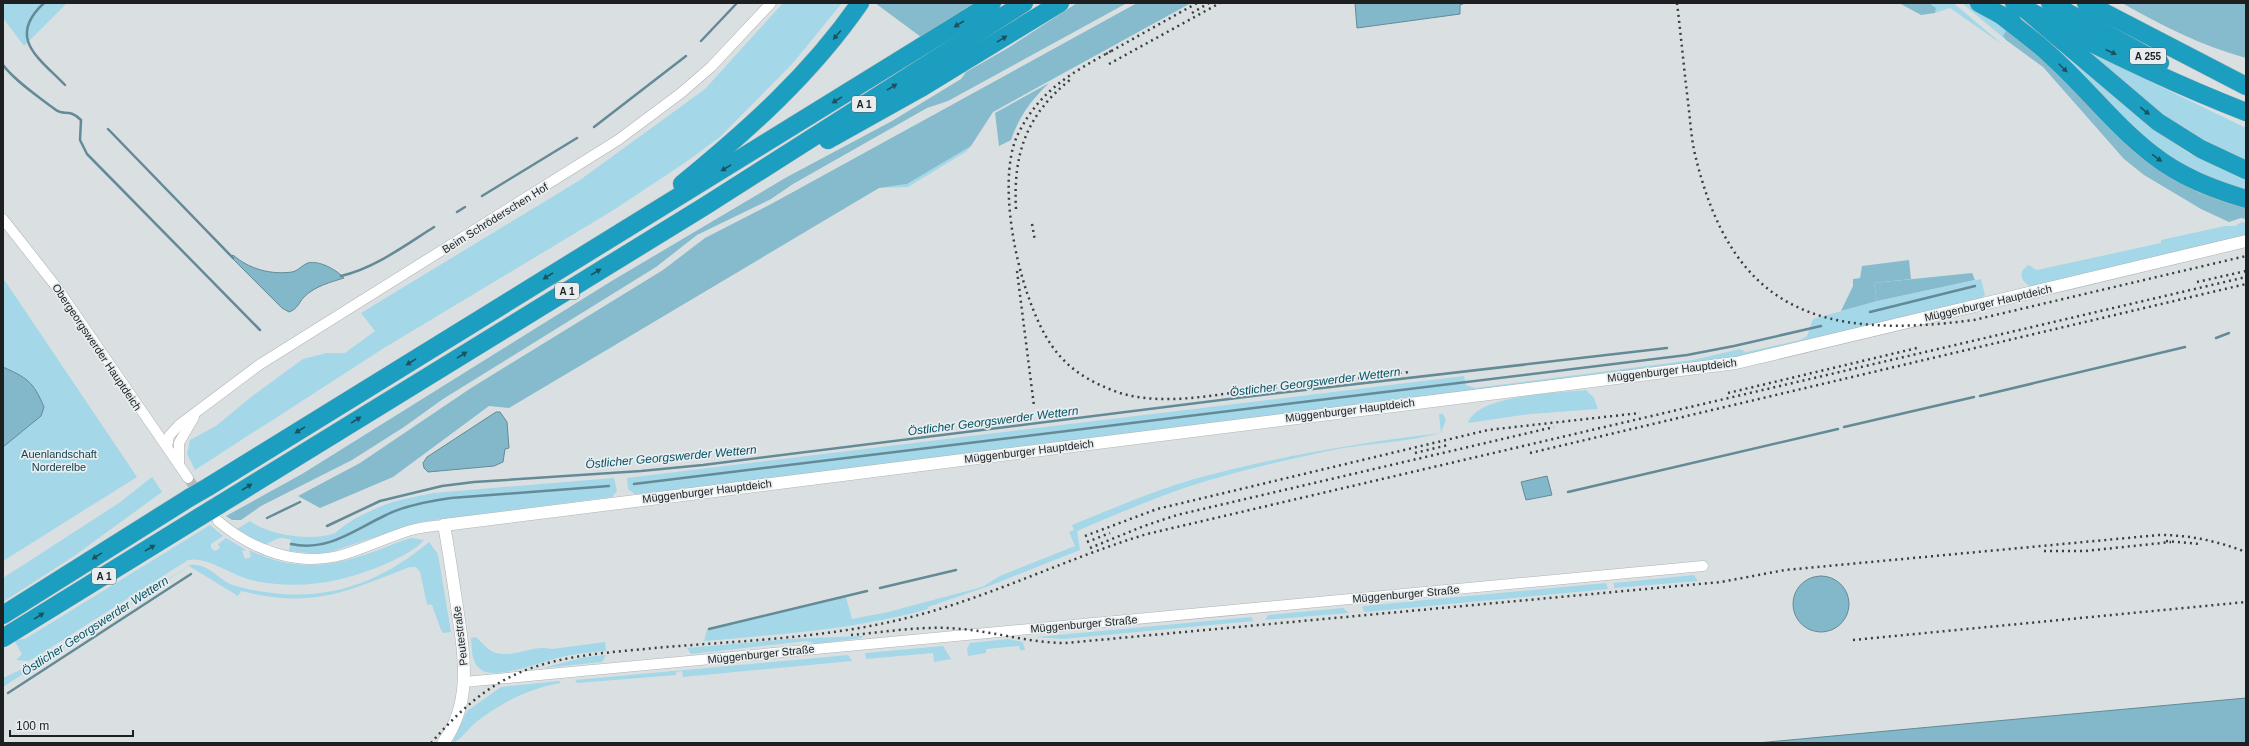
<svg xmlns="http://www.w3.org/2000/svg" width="2249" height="746" viewBox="0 0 2249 746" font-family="Helvetica,sans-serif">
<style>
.green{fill:#a4d7e8}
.forest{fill:#85bbcd}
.water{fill:#82b8ca;stroke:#648a97}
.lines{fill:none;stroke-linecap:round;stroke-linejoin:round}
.stream{stroke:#648a97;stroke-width:2.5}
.minor-tunnel{stroke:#b4b9ba;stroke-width:10;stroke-dasharray:10 5;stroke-linecap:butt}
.minor-casing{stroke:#aeb3b4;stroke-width:11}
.tertiary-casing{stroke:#aeb3b4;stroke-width:13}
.motorway-casing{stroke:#bbbcbc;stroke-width:19}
.minor{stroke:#fff;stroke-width:10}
.tertiary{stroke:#fff;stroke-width:12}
.motorway{stroke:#1b9ec0;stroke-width:18}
.rail{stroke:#3b3e3f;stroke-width:2.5;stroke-dasharray:2 4;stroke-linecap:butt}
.motorway-bridge-casing{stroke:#bbbcbc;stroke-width:19;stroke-linecap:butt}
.motorway-bridge{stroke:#1b9ec0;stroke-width:18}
.oneway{fill:#1c5260}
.labels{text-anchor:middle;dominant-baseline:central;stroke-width:3.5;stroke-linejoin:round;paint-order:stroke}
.shield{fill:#e8edef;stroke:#5a5d5e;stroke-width:1}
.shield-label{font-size:10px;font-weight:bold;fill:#1d1f20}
.street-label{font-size:11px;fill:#1d1f20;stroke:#e8edef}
.park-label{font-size:11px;fill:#154452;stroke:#e8edef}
.water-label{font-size:12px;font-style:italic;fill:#065366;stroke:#e8edef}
</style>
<rect width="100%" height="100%" fill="#dae0e1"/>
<!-- green -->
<g class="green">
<polygon points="3,3 67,3 24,46 3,18"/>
<polygon points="783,3 842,3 793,63 720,137 686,162 612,211 384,348 195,470 187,454 190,440 216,426 251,397 303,359 327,353 345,353 375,331 361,313 580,180 705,89"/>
<polygon points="1929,3 1953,3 1956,5 2003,45 1950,8 1935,13 1936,8"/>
<path d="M1962,3C1977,3 1995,20 2007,28L2003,36L2006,40Z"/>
<polygon points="2083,49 2246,128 2246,161 2204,145 2123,84"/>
<polygon points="2061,54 2106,88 2148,126 2190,154 2246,178 2246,193 2200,179 2141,140"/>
<polygon points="971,146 967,151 908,187 879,188 907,184"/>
<path d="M2242,222L2246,223V236L2032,287C2025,284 2020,279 2022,271L2028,265L2037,270L2161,243V240L2225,226H2235Z"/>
<polygon points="3,278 137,477 3,561"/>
<polygon points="1981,279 1985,295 1980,300 1737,357 1694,364 636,495 628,489 627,478 1464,376 1466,385 1475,388 1693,360 1740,349 1746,352 1800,340 1807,336 1813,319 1877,301"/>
<path d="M1586,390L1594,398L1598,409L1530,414L1468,423C1477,394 1560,393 1586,390Z"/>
<path d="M1439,414H1443L1446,420L1441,433C1404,443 1365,443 1328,451C1281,461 1233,472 1187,487C1150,500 1114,515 1077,531L1080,550L989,586L928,607V609C853,630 780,634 704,641L707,630L846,597L852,619L888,612L982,587L1000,576L1075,546L1069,532L1074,530L1072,525C1112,509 1153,491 1194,479C1275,457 1357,443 1441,433Z"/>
<polygon points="152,477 162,492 74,556 3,602 3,578 119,503"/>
<path d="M614,478L617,491L612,497L420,522L330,552L318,554L289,551L291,540C276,535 276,541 264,545L237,529L250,521C268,535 313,542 335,533C338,531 342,527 345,525C355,518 366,513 377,508C395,500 414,497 433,493Z"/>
<path d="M210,525L223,536L211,544V548L215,551L220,548L218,544L226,538L246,550L242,551L245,559L251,557L249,550C306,578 349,562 404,540L412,538L424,540C416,550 400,557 388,563C344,582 299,591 251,580C232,575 206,556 188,560L36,657L28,661L16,660L22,654L14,640L25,639Z"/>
<path d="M429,542L438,554L451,632L443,633L441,630L432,605L427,604L420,572L416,567H410C344,592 314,609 241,591L238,596L189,566L3,687V678L44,659L190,565C208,562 217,579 233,585C248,590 265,592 281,594C339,598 384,579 429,542Z"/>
<polygon points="1694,575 1698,581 1614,588 1614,583"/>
<polygon points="1606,583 1608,589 1365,612 1362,608 1363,606"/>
<polygon points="1343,608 1349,613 1265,620 1268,615"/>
<polygon points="1251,617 1254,621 1063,639 1036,637"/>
<polygon points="863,636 862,638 815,644 807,641 691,654 687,648 789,639"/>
<path d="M476,637C481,642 489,651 496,653C514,658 533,644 552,649L605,642L606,651C589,652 573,654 557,658C542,662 493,681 480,669C471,662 472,648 471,638Z"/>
<polygon points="1008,639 1023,642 1025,650 1020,650 1019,646 986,649 986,653 968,656 967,649 970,643"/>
<polygon points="943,646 951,659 934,662 933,653 866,659 865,653"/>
<polygon points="606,655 602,662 543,668 585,657"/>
<polygon points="848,655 852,661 683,677 682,671 676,672 676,675 577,683 575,680"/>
<path d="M559,681L561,683C530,688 500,703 475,723C468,729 460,741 452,743L467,711L501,687Z"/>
</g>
<!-- forest -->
<g class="forest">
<polygon points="875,3 977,3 921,37"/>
<polygon points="1077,3 1127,3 948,101 927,108 793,184 771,199 697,235 656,267 443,399 404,427 352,460 261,506 241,520 232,520 226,516 302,474 610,282 787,177 892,121 961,79 966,72 1008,48"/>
<polygon points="1137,3 1191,3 993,112 971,146 907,184 879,188 509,408 489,406 393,477 320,508 298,496 360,463 471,388 663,270 705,238 773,203"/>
<polygon points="1899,3 1929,3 1936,8 1935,13 1921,15"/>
<path d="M2122,3H2246V58C2202,46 2161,25 2122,3Z"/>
<polygon points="2007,28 2028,45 2165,172 2200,193 2246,207 2246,219 2241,218 2229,222 2201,209 2144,175 2124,159 2043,67 2006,40 2003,36"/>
<path d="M1049,83C1031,100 1019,117 1011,140L999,146L995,113Z"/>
<polygon points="1909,260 1911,279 1874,283 1877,301 1841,311 1853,286 1853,279 1860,278 1862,266"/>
<polygon points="1972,273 1975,280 1877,301 1874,283"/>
</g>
<!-- water -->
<g class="water">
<polygon points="1355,3 1465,3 1460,5 1460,14 1357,28"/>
<path d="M233,255C249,269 271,275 292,272C298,271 302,265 308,263C319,260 337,270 344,278C331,282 315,286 304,297C299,302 298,309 289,312L282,308L231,257Z"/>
<path d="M3,367C27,378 33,381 44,407L41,416L3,447Z"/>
<polygon points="496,412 500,412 507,422 509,448 505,449 503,462 494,466 428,472 424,468 423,463 427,457"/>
<polygon points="1547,476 1552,495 1526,500 1521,482"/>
<circle cx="1821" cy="604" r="28"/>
<polygon points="2246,698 2246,743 1757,743"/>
</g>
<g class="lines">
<!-- stream -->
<g class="stream">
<path d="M44,3C6,38 39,58 65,85"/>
<polyline points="701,41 737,3"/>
<path d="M3,65C15,81 40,98 56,110C64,116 69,108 81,120L80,140L87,154L260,330"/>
<polyline points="594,127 686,56"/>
<polyline points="108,129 233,258"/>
<polyline points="482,196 577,138"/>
<polyline points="457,212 465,207"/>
<path d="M341,276C375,268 404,246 434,227"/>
<polyline points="1870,312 1975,286"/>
<polyline points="2216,338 2229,333"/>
<polyline points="1980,396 2185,347"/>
<polyline points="1844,427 1974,397"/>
<polyline points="634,484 1687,355 1734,346 1821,326"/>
<polyline points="1568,492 1838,429"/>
<polyline points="267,518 300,502"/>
<polyline points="327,526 380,501 442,486 474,482 641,471 703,465 1245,397 1667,348"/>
<path d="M291,544C328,552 354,530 386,515C406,505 429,501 451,498L609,486"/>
<polyline points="880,588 956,570"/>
<polyline points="709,629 867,591"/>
<polyline points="8,693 191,574"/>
</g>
<!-- minor-tunnel -->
<polyline class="minor-tunnel" points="188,478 213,514"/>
<defs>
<g id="minor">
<polyline points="3,219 58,289 188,478"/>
<polyline points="167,447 169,436 179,425 259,365 618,140 681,93 711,67 771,3"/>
<polyline points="179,465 179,443 194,417"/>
<path d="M218,521C252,550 297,567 342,555C366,548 388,537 411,530C422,527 433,526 444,525"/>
<polyline points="464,682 1703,566"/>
</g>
<path id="tertiary" d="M443,743C473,702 464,654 457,607C453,580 449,552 444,525L1736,363L2246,241"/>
<g id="motorway">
<polyline points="1979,3 2012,21"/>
<path d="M2014,3C2089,43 2166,81 2246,112"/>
<polyline points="2050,3 2160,63"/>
<polyline points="2086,3 2246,86"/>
<polyline points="2026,10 2158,122 2201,149 2246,170"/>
<path d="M2001,15C2017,28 2034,40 2049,54C2085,86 2114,125 2153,155C2181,177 2213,189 2246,199"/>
<polyline points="828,140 921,88 1060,3"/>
<path d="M682,184C748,130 811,74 860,3"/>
<polyline points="208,487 992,3"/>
<polyline points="219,505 705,206 1024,3"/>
<polyline points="3,615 189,498"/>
<polyline points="3,638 201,516"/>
</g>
</defs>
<!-- minor casing -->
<use href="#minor" class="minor-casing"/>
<!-- tertiary casing -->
<use href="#tertiary" class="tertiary-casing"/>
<!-- motorway casing -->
<use href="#motorway" class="motorway-casing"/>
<!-- minor -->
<use href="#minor" class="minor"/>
<!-- tertiary -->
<use href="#tertiary" class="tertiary"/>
<!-- motorway -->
<use href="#motorway" class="motorway"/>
<!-- rail -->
<g class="rail">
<path d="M1677,3C1681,36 1684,69 1688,102C1690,118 1691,135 1694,150C1731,313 1821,340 1974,320L2246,256"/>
<polyline points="1192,13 1209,3"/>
<path d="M1111,51C1070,74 1040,90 1018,134C993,185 1022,314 1059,355C1075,374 1097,385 1120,393C1163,406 1211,395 1254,390C1306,384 1357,378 1409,372"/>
<polyline points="1106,54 1197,3"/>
<polyline points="1109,64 1220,3"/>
<path d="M1016,209C1013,154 1026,115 1071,79"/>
<polyline points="1032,224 1035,241"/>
<polyline points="1017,271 1034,406"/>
<polyline points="2197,282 2246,271"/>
<polyline points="1728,393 1917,348"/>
<polyline points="1415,453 1448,445"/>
<polyline points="1530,453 2246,284"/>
<polyline points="1085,536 1157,509 1488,430 1640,413"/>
<polyline points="2166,541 2200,544"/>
<polyline points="1087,542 1110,533"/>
<polyline points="1090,548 1144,526 1177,515 1554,427"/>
<polyline points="2044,551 2085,551 2171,542"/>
<path d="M851,635C887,632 924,625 961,629C996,632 1030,643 1066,643L1721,582L1785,570L2159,535C2190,535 2217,541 2246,552"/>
<polyline points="1853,640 2246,602"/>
<path d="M431,743C453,718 476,695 506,679C552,655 605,653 655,648C734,641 816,639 894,621C981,602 1061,560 1147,534L2246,277"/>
</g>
<defs>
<g id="motorway-bridge">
<polyline points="189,498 208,487"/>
<polyline points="201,516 219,505"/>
</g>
</defs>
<!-- motorway-bridge casing -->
<use href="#motorway-bridge" class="motorway-bridge-casing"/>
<!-- motorway-bridge -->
<use href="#motorway-bridge" class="motorway-bridge"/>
</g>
<!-- one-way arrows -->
<defs><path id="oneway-solid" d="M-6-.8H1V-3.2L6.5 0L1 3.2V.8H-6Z"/></defs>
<g class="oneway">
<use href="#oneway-solid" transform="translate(959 24) rotate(148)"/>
<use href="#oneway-solid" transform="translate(837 35) rotate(130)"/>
<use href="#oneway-solid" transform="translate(1002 39) rotate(-32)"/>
<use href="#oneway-solid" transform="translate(2111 52) rotate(25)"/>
<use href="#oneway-solid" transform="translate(2063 68) rotate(45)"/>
<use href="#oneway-solid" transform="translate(892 87) rotate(-32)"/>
<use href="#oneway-solid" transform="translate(837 100) rotate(148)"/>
<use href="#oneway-solid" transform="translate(2145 111) rotate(39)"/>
<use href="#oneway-solid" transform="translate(2157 158) rotate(36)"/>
<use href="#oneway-solid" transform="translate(726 168) rotate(149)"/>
<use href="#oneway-solid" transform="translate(596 272) rotate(-32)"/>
<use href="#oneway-solid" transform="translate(548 276) rotate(148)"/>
<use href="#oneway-solid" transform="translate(462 355) rotate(-32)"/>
<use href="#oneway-solid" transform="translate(411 362) rotate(148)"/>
<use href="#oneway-solid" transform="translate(356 420) rotate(-32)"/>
<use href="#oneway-solid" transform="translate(300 430) rotate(148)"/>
<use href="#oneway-solid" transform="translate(247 487) rotate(-32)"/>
<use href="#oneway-solid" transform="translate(150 548) rotate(-31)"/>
<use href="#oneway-solid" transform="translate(97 556) rotate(148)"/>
<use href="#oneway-solid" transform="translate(39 616) rotate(-32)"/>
</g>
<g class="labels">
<!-- shield labels -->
<g class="shield">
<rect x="2130" y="48" width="36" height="16" rx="3"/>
<rect x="852" y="96" width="24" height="16" rx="3"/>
<rect x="555" y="283" width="24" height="16" rx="3"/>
<rect x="92" y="568" width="24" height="16" rx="3"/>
</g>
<g class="shield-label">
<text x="2148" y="56">A 255</text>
<text x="864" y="104">A 1</text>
<text x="567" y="291">A 1</text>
<text x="104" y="576">A 1</text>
</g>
<!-- street labels -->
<g class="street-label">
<text transform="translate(495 218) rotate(-32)">Beim Schröderschen Hof</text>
<text transform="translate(1988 303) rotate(-13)">Müggenburger Hauptdeich</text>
<text transform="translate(97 347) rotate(56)">Obergeorgswerder Hauptdeich</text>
<text transform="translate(1672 370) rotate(-7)">Müggenburger Hauptdeich</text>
<text transform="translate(1350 410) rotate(-7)">Müggenburger Hauptdeich</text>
<text transform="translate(1029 451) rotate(-7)">Müggenburger Hauptdeich</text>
<text transform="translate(707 491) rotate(-7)">Müggenburger Hauptdeich</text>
<text transform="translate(1406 594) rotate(-5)">Müggenburger Straße</text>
<text transform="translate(1084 624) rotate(-5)">Müggenburger Straße</text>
<text transform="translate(460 636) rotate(-97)">Peutestraße</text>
<text transform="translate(761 654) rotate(-6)">Müggenburger Straße</text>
</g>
<!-- park labels -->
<g class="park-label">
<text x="59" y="454">Auenlandschaft<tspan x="59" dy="13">Norderelbe</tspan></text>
</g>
<!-- water labels -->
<g class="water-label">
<text transform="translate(1315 382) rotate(-7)">Östlicher Georgswerder Wettern</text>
<text transform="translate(993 421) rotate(-7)">Östlicher Georgswerder Wettern</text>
<text transform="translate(671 457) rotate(-5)">Östlicher Georgswerder Wettern</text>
<text transform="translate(95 626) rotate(-33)">Östlicher Georgswerder Wettern</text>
</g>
</g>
<!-- border -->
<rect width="2249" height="746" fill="none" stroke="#1d1f20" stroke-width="8"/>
<!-- scale -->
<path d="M10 730v6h123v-6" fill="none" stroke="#1d1f20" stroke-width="2"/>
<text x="16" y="730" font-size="12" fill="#1d1f20" stroke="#e8edef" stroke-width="3" paint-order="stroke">100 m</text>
</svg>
